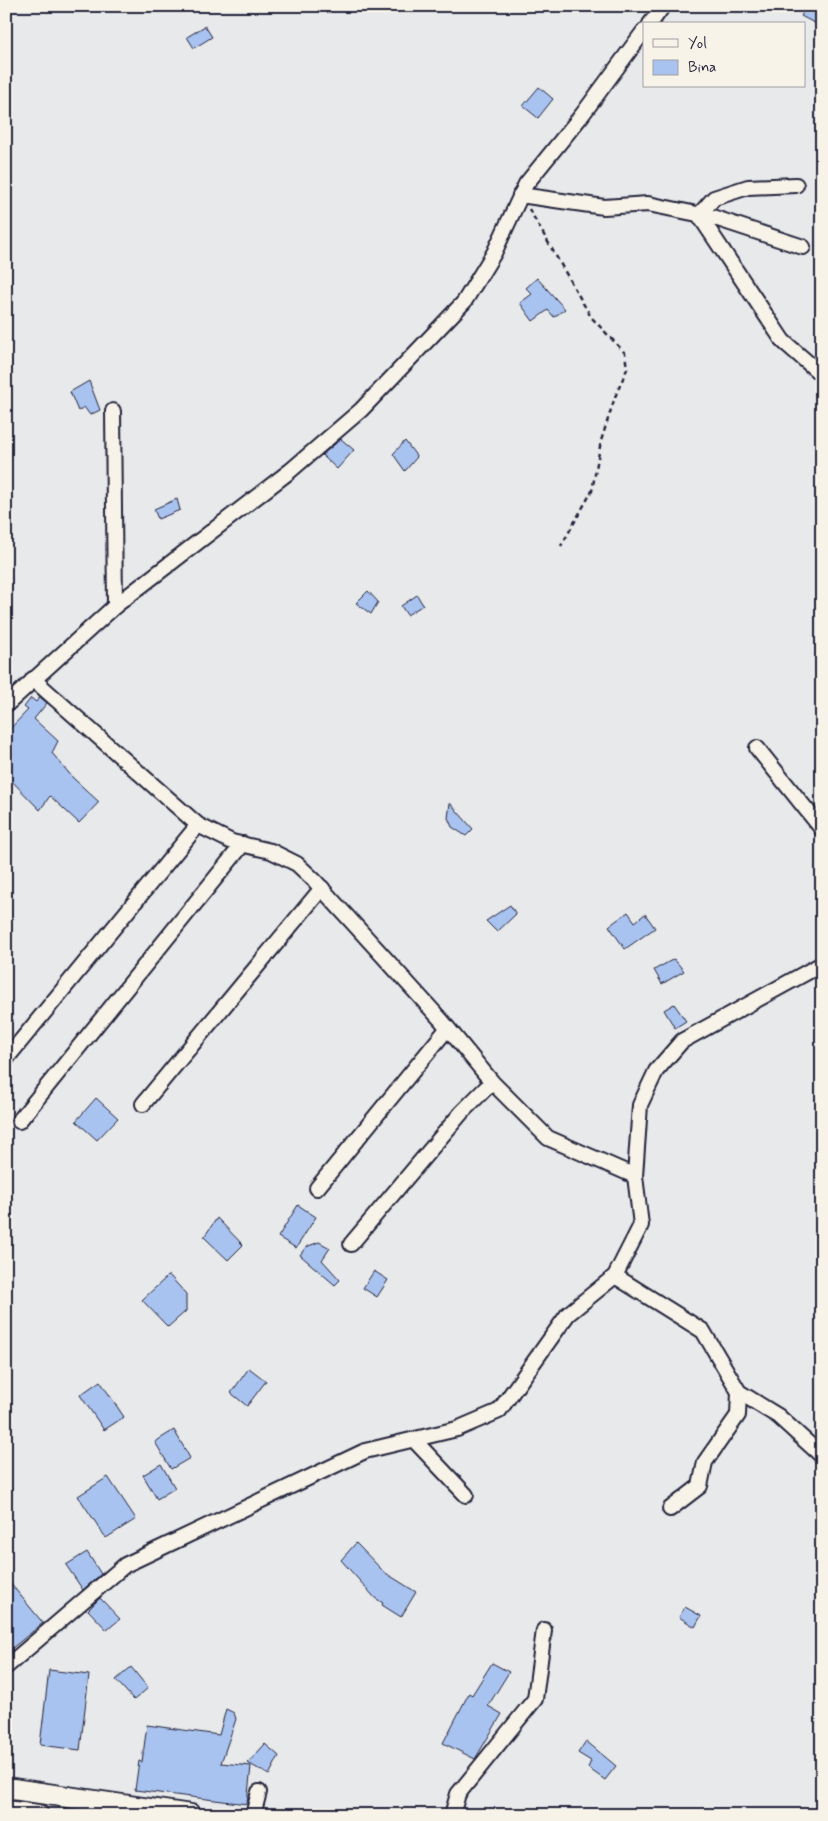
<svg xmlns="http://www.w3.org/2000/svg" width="828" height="1821" viewBox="0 0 828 1821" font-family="Mynerve,sans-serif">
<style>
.building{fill:#a9c3f0;stroke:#22223b}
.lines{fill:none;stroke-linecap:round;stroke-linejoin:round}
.street-casing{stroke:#22223b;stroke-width:18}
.secondary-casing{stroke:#22223b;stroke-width:24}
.path{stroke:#22223b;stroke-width:2.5;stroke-dasharray:5 4;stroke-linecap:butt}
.street{stroke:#f7f3e8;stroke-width:14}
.secondary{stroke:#f7f3e8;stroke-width:20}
</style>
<rect width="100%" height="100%" fill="#e7e9ea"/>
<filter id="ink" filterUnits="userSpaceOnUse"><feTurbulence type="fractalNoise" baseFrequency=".02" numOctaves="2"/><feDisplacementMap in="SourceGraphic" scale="10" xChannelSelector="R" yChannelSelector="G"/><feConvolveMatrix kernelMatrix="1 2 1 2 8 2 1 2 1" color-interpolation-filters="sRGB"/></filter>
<g filter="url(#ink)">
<!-- building -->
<g class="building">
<polygon points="807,6 822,6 822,27 801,16"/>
<polygon points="205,26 212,37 194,48 187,37"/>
<polygon points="539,87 553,99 538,118 523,106"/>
<polygon points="537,278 565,309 554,317 548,310 533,321 520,303 532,294 526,288"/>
<polygon points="89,381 100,410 90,415 84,407 78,411 70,392"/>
<polygon points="341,439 354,450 337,469 322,455"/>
<polygon points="405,441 417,457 405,471 393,454"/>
<polygon points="177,499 180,510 158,519 154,509"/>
<polygon points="368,591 378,602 371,614 356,603"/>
<polygon points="417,595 423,605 407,615 401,606"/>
<polygon points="40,697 47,703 34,719 58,741 52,753 73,778 99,802 79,823 50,796 40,810 6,775 6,733 28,710 24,707 31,698 36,702"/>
<polygon points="450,803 473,829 466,836 452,827 448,818"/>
<polygon points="510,905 516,914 497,932 486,921"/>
<polygon points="628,912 635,922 645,914 655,928 625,949 609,926"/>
<polygon points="674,959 684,971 662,984 654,970"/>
<polygon points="674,1004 686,1021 675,1028 664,1010"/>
<polygon points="96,1098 118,1118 97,1140 76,1121"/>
<polygon points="298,1205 316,1217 296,1248 278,1237"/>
<polygon points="217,1218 243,1245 228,1260 204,1237"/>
<polygon points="319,1242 330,1248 322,1260 340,1280 335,1285 300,1255 306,1247"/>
<polygon points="374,1271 388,1280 377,1297 363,1288"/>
<polygon points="169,1275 186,1294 186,1311 168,1327 142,1300"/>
<polygon points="249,1368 266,1381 247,1406 231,1393"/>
<polygon points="100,1381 124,1417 104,1430 80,1395"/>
<polygon points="174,1430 190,1458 171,1469 155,1442"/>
<polygon points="161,1464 175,1488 157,1499 143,1475"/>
<polygon points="108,1477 136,1519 106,1538 78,1496"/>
<polygon points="356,1543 384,1572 416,1592 401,1617 382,1605 383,1603 375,1598 341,1560"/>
<polygon points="87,1552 101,1574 83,1590 66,1565"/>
<polygon points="6,1578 43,1623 6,1653"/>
<polygon points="100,1598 120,1619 107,1630 88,1610"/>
<polygon points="685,1607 701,1616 695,1627 679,1617"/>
<polygon points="492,1663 509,1672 488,1706 502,1714 475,1759 443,1743 469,1693 472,1695"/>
<polygon points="131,1667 148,1688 134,1700 116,1680"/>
<polygon points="49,1670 89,1675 80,1750 40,1745"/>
<polygon points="226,1709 234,1713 236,1719 221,1763 251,1766 247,1804 135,1790 139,1761 142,1762 147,1725 219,1735"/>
<polygon points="586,1741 616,1766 605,1780 588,1768 591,1761 578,1753"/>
<polygon points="265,1744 279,1756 269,1775 248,1763"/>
</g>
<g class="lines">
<defs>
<g id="street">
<polyline points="650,24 663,6"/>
<polyline points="796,185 748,187 714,198 699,215 783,341 822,375"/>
<polyline points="520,195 604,207 648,204 712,217 803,247"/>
<polyline points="113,411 115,606"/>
<polyline points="33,679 198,825 232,842 271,851 297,864 314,880 442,1021 492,1082 548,1138 635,1176"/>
<polyline points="6,705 115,606 290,471 361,410 464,302 494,253 526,184 582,115 644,31"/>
<polyline points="757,748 822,829"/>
<polyline points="6,1059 198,825"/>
<polyline points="143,1104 322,888"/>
<polyline points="19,1121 243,844"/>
<polyline points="317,1188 447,1029"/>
<polyline points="351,1244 462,1112 492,1082"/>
<polyline points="615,1276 703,1331 739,1392 778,1416 822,1456"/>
<polyline points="414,1440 466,1495"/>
<polyline points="670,1509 700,1486 705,1462 738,1415 739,1392"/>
<polyline points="6,1667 125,1565 365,1451 457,1429 499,1411 568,1314 615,1276 641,1225 635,1176 640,1105 656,1071 682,1041 822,964"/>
<polyline points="253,1815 259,1792"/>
<polyline points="452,1815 458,1794 535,1699 544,1630"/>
</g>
<g id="secondary">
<polyline points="6,1788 191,1815"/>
<polyline points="6,1811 38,1815"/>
</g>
</defs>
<!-- street casing -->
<use href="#street" class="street-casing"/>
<!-- secondary casing -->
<use href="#secondary" class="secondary-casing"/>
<!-- path -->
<polyline class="path" points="529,209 591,317 625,353 627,369 615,397 601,441 592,491 561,546"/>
<!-- street -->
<use href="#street" class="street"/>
<!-- secondary -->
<use href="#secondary" class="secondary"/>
</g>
</g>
<!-- margin -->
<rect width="828" height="1821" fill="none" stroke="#f7f3e8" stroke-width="25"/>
<rect x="12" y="12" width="803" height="1796" fill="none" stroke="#22223b" stroke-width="2" filter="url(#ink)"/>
<!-- legend -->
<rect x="643" y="22" width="162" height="65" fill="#f7f3e8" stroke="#a29fa3"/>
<rect x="653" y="39" width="25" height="8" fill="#f7f3e8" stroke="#a29fa3"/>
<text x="688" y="48" font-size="15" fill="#22223b">Yol</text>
<rect x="653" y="60" width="25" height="15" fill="#a9c3f0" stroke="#a29fa3"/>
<text x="688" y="72" font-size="15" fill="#22223b">Bina</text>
</svg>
